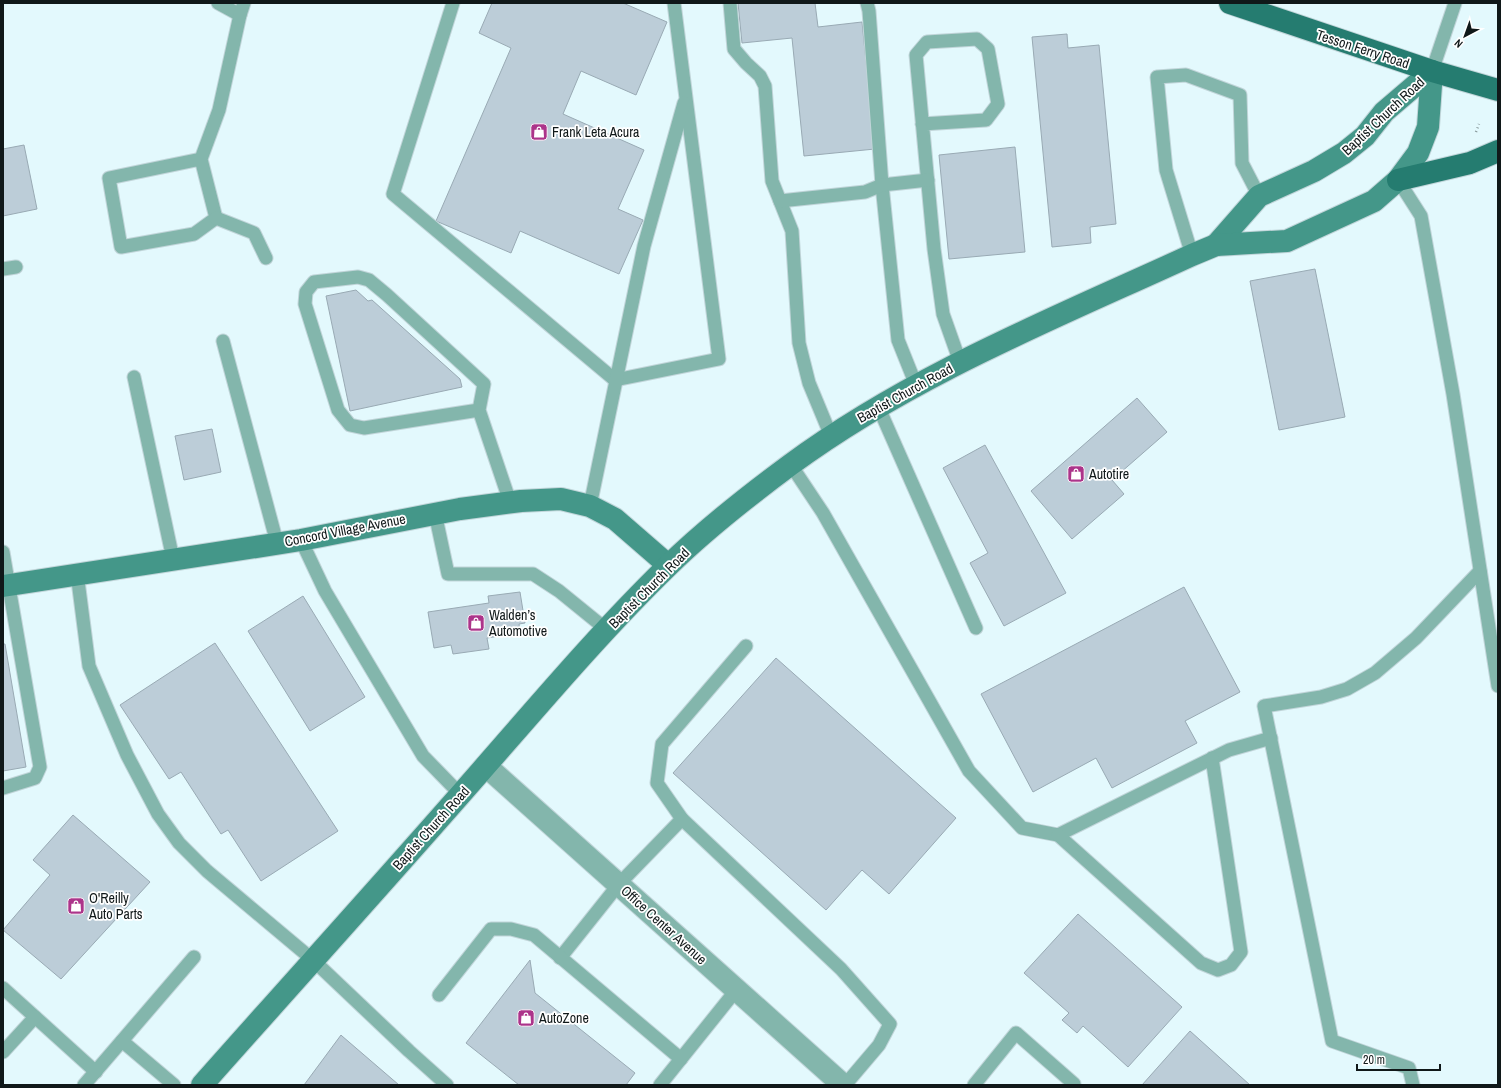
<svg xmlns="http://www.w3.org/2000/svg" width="1501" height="1088" viewBox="0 0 1501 1088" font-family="'Archivo Narrow',sans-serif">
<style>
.building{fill:#bccdd8;stroke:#99aab4}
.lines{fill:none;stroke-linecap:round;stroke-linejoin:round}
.lane-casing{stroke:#c1d5d9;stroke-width:15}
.street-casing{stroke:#c1d5d9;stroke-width:24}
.secondary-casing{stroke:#c1d5d9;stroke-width:24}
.primary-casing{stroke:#c1d5d9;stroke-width:24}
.path{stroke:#879799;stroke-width:2.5;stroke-dasharray:1 3;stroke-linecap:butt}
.lane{stroke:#83b6ac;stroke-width:13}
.street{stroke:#83b6ac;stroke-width:22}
.secondary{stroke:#449789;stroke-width:22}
.primary{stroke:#257c70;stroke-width:22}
.labels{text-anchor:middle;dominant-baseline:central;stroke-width:3.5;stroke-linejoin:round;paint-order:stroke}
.street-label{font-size:14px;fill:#101819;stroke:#fff}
.poi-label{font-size:14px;fill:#101819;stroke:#fff;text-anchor:start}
</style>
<rect width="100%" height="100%" fill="#e3f9fd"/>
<!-- building -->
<g class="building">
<polygon points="492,3 623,3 667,22 636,95 581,71 563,114 644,150 618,209 643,220 619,274 520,231 511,253 436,221 511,48 479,33"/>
<polygon points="738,3 815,3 818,27 862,22 875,149 804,156 792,38 742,43"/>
<polygon points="1067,34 1068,48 1099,45 1116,224 1090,227 1091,243 1052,247 1032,37"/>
<polygon points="24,145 37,209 3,216 3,149"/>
<polygon points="1015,147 1025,252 949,259 939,155"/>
<polygon points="1315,269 1345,417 1279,430 1250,281"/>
<polygon points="356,290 368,301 372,300 460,379 462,387 350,411 326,296"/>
<polygon points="1137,398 1167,432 1112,480 1124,494 1072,539 1031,491"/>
<polygon points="212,429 221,472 184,480 175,436"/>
<polygon points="985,445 1066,593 1004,626 970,563 988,553 943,468"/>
<polygon points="1184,587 1240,692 1185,721 1197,743 1112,788 1096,758 1033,792 981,694"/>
<polygon points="520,592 525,623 519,624 520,633 487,638 489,649 453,654 451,645 434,648 428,612 489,603 488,596"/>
<polygon points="303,596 365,697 310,731 248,631"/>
<polygon points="215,643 338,831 261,881 228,830 221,834 181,772 169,779 120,705"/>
<polygon points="3,644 5,644 26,767 3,771"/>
<polygon points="776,658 956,818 889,894 862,870 826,910 673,773"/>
<polygon points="73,815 150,882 61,979 3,930 50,875 33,860"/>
<polygon points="1078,914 1182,1007 1128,1067 1083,1026 1077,1033 1062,1020 1069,1013 1024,973"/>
<polygon points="530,960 535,993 635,1073 626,1085 519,1085 466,1043"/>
<polygon points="1190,1031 1250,1085 1142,1085"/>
<polygon points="341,1035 342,1036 399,1085 304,1085"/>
</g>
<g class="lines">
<defs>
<g id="lane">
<polyline points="218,3 240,15"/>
<polyline points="453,3 393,194 615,380"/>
<polyline points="730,3 734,49 746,63 760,76 765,86 772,181 792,231 799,343 809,383 831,436"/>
<polyline points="867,3 869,11 882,185 898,340 916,385"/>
<polyline points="1432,71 1455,3"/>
<polyline points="922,124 986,120 998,104 988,49 977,39 927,42 916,55 934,249 943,314 960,362"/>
<polyline points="201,159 109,178 121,247 194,234 216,218 201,159 219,110 240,15 244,3"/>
<polyline points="1398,180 1421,216 1453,394 1498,686"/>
<polyline points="780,201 865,192 882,185 928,180"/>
<polyline points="216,218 254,233 266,258"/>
<polyline points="1192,255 1166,170 1157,77 1186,75 1240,95 1242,163 1259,196"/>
<polyline points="3,269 16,267"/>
<polyline points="223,341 277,543"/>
<polyline points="134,377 173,559"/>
<polyline points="615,380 719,359 674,3"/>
<polyline points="878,406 976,628"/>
<polyline points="479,410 364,428 350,425 338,410 305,304 306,292 314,282 358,277 369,280 387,295 484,384 479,410 510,502"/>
<polyline points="791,465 823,513 969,771 1022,828 1058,835 1229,750 1271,738"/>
<polyline points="590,506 644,246 684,103"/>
<polyline points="435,513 448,574 533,574 559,591 607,630"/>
<polyline points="301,540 325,591 423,756 461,795"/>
<polyline points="3,552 40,767 35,778 3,788"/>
<polyline points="77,573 89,666 127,755 158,814 179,843 207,871 313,960 409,1051 447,1085"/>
<polyline points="682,819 657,783 662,744 746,646"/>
<polyline points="1058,835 1201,963 1218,970 1231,965 1241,952 1212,758"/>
<polyline points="560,958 619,884 682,819 841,969 890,1024 879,1045 845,1085"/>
<polyline points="3,988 96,1072"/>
<polyline points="439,995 491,929 511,929 534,935 681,1059"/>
<polyline points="122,1041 174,1085"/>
<polyline points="3,1052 35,1017"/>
<polyline points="84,1085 194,957"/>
<polyline points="660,1085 737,989"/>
<polyline points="974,1085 1016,1033 1074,1084 1071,1085"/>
<polyline points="1413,1085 1409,1068 1332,1041 1264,706 1321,697 1347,689 1375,673 1416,638 1480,571"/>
</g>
<polyline id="street" points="486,766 843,1085"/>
<g id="secondary">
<polyline points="1216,245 1259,196 1314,171 1344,153 1365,136 1384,112 1432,71"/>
<polyline points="3,586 301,540 460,509 521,501 561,499 590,506 615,519 668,565"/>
<path d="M202,1085C288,988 375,892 460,795C528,718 595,637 668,566C706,529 748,496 790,465C912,375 1055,318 1192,255L1216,245L1287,241L1374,201L1398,180L1418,153L1428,127L1432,71"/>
</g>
<g id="primary">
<polyline points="1230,3 1432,71 1498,90"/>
<polyline points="1398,180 1470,163 1498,151"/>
</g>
</defs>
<!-- lane casing -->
<use href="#lane" class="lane-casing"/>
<!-- street casing -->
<use href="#street" class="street-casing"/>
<!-- secondary casing -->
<use href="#secondary" class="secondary-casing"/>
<!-- primary casing -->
<use href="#primary" class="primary-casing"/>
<!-- path -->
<polyline class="path" points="1476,132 1479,124"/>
<!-- lane -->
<use href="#lane" class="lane"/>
<!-- street -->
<use href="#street" class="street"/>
<!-- secondary -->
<use href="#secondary" class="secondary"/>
<!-- primary -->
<use href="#primary" class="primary"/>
</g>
<!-- icons -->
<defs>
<symbol id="shop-square" viewBox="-11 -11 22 22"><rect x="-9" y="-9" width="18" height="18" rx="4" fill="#ac348a" stroke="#fff"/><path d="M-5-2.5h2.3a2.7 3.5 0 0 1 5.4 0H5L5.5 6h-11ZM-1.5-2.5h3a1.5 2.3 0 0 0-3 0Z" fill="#fff"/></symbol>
</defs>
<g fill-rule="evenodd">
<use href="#shop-square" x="529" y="122" width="20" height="20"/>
<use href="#shop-square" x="1066" y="464" width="20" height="20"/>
<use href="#shop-square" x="466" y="613" width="20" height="20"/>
<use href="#shop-square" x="66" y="896" width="20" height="20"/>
<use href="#shop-square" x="516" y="1008" width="20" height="20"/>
</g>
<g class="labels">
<!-- street labels -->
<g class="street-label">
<text transform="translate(1363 49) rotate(18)">Tesson Ferry Road</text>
<text transform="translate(1383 116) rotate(-43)">Baptist Church Road</text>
<text transform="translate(905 393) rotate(-29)">Baptist Church Road</text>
<text transform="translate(345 530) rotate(-11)">Concord Village Avenue</text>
<text transform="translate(649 588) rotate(-45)">Baptist Church Road</text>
<text transform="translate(431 828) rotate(-48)">Baptist Church Road</text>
<text transform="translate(664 925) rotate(42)">Office Center Avenue</text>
</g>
<!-- poi labels -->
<g class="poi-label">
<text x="552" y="132">Frank Leta Acura</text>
<text x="1089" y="474">Autotire</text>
<text x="489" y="615">Walden’s<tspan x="489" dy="16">Automotive</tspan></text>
<text x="89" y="898">O'Reilly<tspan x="89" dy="16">Auto Parts</tspan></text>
<text x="539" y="1018">AutoZone</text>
</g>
</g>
<!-- border -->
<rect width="1501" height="1088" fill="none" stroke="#101819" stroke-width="8"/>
<!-- north arrow -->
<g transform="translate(1465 36) rotate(221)" stroke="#ffffff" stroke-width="3" paint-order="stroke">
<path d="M0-3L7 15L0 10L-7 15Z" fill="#101819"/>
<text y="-6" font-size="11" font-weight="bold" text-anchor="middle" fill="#101819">N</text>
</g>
<!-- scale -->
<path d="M1357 1064v6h83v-6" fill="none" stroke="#101819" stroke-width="2"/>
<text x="1363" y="1064" font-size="12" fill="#101819" stroke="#ffffff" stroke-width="3" paint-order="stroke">20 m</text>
</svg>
